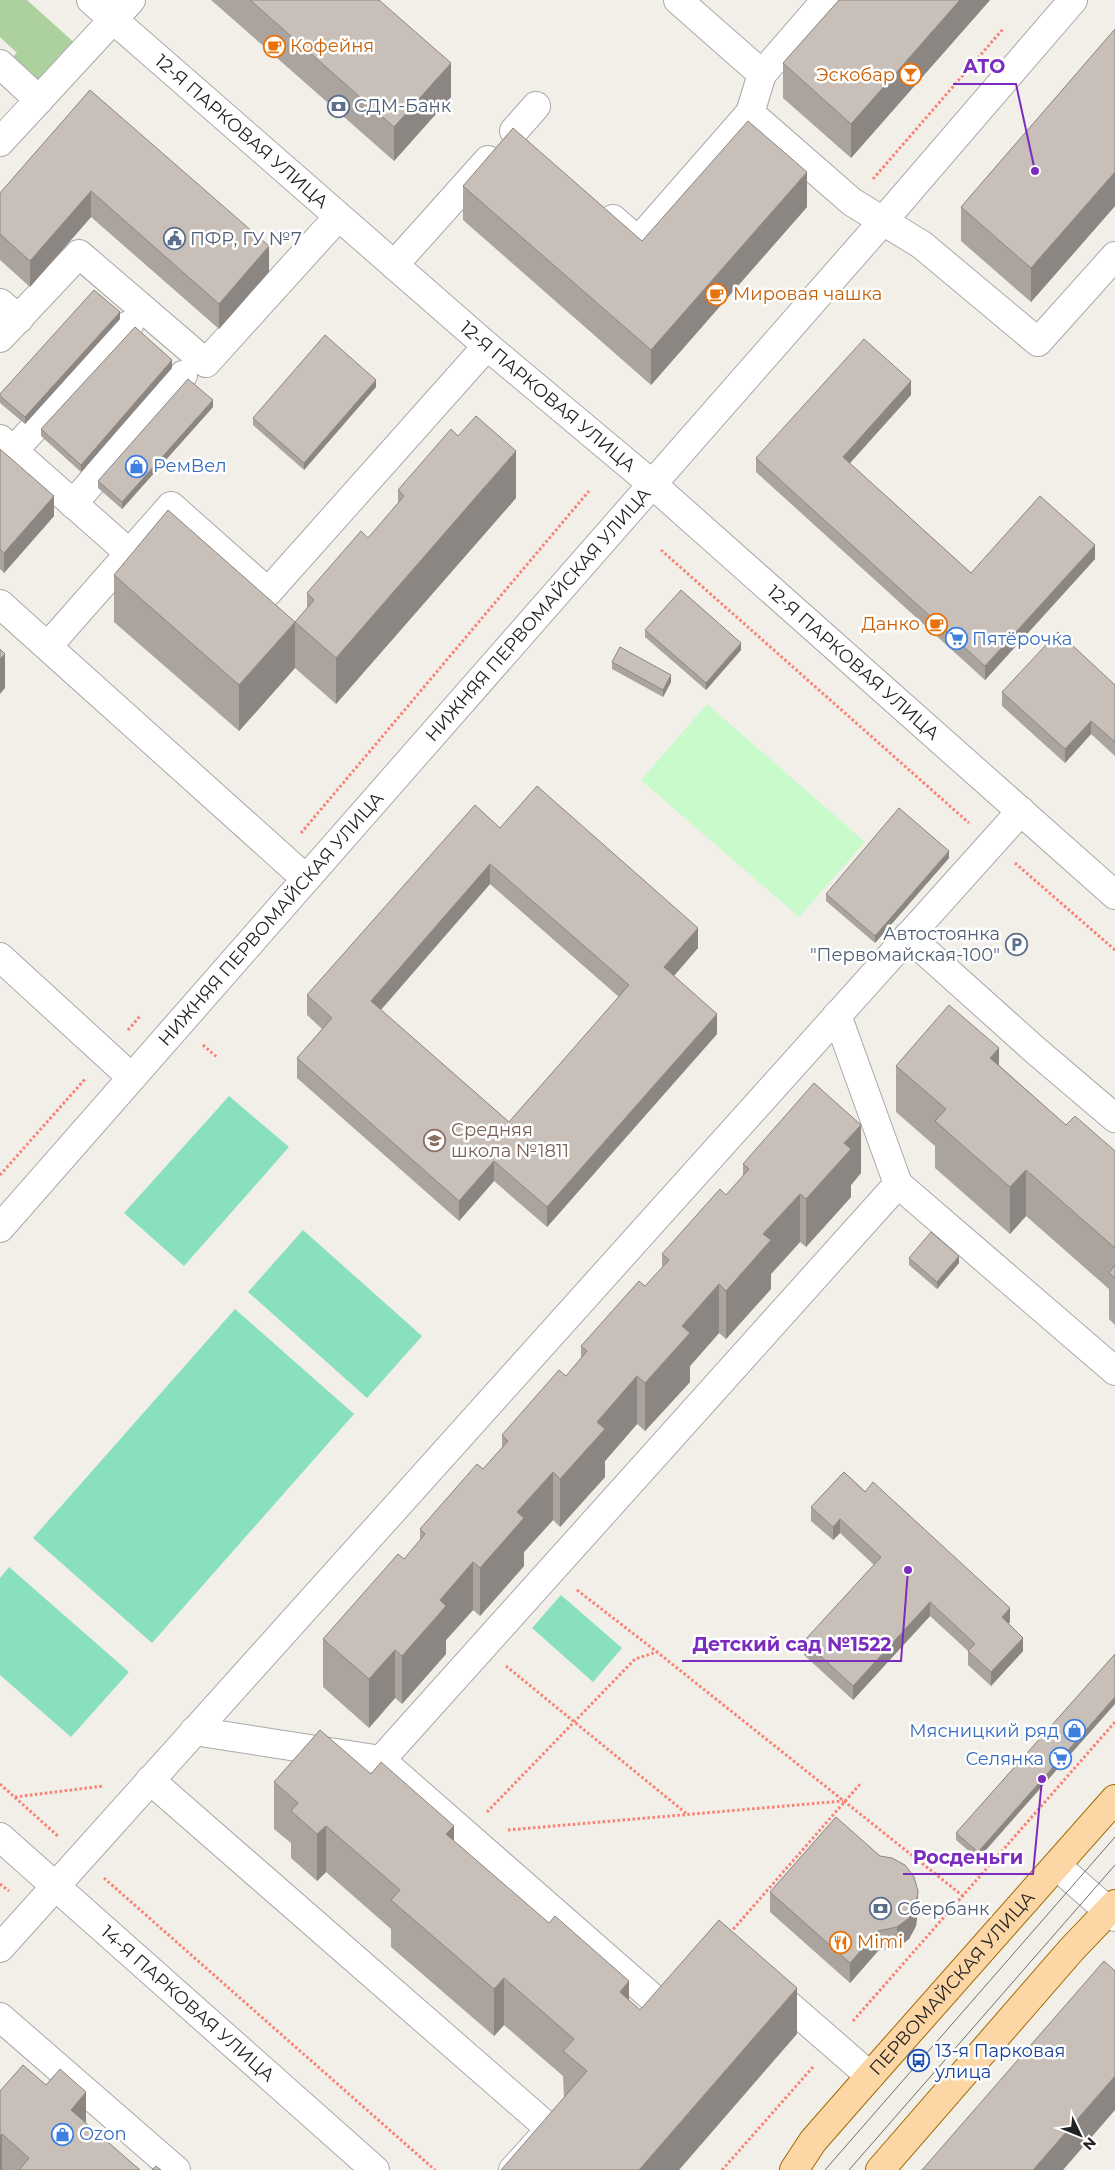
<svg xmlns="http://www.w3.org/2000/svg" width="1115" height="2170" viewBox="0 0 1115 2170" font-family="Montserrat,sans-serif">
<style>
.forest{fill:#add19e}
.park{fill:#c8facc}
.pitch{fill:#88e0be}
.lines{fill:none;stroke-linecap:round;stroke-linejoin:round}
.minor-casing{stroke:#a9a9a9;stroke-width:30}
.major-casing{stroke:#a06b00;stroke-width:30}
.path{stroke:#fa8072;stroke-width:3;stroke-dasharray:2.5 2.5;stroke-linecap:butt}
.minor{stroke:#fff;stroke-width:28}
.major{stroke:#fcd6a4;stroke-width:28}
.tram{stroke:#707070;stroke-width:1}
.wall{fill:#aba49e;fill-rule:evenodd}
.shaded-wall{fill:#8b8681}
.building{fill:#c7bfb8;stroke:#8b8681;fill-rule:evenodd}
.labels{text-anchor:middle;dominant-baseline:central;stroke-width:5;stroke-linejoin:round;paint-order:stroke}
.food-label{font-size:18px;fill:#c56008;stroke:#fff;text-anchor:start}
.service-label{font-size:18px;fill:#4e5e75;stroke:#fff;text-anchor:start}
.street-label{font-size:18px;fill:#222;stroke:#fff}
.shop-label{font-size:18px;fill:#366cbe;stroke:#fff;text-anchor:start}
.education-label{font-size:18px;fill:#785e54;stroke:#fff;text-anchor:start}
.transit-label{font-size:18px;fill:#164399;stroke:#fff;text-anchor:start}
.leader{fill:none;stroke:#7b2cbf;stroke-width:2}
.callout-dot{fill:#7b2cbf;stroke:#fff;stroke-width:2}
.callout-label{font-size:19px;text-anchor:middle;font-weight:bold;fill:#7b2cbf;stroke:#fff;stroke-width:5;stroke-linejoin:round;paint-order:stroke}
</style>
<rect width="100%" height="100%" fill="#f2efe9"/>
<!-- forest -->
<polygon class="forest" points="0,0 27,0 78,46 43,84 11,58 17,53 0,37"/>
<!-- park -->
<polygon class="park" points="707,704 865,842 799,917 641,780"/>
<!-- pitch -->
<g class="pitch">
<polygon points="229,1096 289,1147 184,1266 124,1213"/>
<polygon points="303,1230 422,1336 367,1398 248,1292"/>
<polygon points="235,1309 354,1414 152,1643 33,1538"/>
<polygon points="9,1567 129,1672 71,1737 0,1675 0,1578"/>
<polygon points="561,1595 622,1648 593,1682 532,1628"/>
</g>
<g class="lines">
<defs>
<g id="minor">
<path id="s1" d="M91,0L487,346L652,484L1115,895"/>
<polyline points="678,0 762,74 750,113"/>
<polyline points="0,64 39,100"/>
<polyline points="762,74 826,0"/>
<polyline points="514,131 536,106"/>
<polyline points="0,142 131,0"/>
<polyline points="613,219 638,241 750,113 852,202 922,245 1038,342 1115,256"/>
<polyline points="394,265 488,160"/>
<polyline points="0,303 19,319"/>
<polyline points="0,338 79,254 206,363 338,217"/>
<polyline points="0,439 128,552"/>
<polyline points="13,451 129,325"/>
<polyline points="73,504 183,375"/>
<polyline points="0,604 305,878"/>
<polyline points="48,646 171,506 268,592 487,346"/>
<polyline points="908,936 1035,1050 1115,1118"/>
<polyline points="0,957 131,1077"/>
<polyline points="837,1015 898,1184"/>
<path id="s2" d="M0,1228L883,221L1073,0"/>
<polyline points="194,1731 381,1760"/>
<polyline points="150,1780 550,2129 513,2170"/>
<path id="s3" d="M0,1837L375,2170"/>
<polyline points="1057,1866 1115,1917"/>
<polyline points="0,1948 1021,811"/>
<polyline points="769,1988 870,2076"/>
<polyline points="677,1991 663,2007 381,1760 898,1184 1115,1371"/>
<polyline points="0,2017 176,2170"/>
</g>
<g id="major">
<path id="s4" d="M794,2170L813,2141L870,2076L1115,1799"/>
<polyline points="880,2170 1072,1949 1115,1904"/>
</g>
</defs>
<!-- minor casing -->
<use href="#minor" class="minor-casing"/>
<!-- major casing -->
<use href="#major" class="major-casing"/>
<!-- path -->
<g class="path">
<polyline points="873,179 1003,29"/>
<polyline points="661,550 969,823"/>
<polyline points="301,833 589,491"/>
<polyline points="1015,863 1115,950"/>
<polyline points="128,1030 140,1016"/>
<polyline points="203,1045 218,1058"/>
<polyline points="0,1175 86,1078"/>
<polyline points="577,1590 657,1652"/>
<polyline points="506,1666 687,1814"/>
<polyline points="0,1784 59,1837"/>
<polyline points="15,1797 103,1786"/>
<polyline points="487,1812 635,1659 657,1652 963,1896"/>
<polyline points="508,1830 843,1801"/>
<polyline points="104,1878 435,2170"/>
<polyline points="0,1884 9,1891"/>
<polyline points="730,1933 861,1783"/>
<polyline points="853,2021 1115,1722"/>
<polyline points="722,2170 813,2067"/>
</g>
<!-- minor -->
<use href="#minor" class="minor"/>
<!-- major -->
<use href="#major" class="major"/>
<!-- tram -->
<g class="tram">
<polyline points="825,2170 1115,1837"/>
<polyline points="849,2170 1115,1865"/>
</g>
</g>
<!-- wall -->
<g class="wall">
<polygon points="211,0 379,0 451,97 394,161"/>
<polygon points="839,0 990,0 851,158 783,98 783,63"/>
<polygon points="1115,29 1115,206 1031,302 961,241 961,207"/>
<polygon points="90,90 269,272 219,329 91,217 30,287 0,260 0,193"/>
<polygon points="463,186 642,241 807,207 651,385 463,220"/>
<polygon points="120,319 25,424 0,403 0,394"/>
<polygon points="172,368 81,472 41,436 41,429"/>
<polygon points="376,387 304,470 253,425 253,418"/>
<polygon points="911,395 849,463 971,573 1095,559 985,680 756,472 756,458"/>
<polygon points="213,407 122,509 98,488 98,481"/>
<polygon points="0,449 54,516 4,573 0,569"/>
<polygon points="398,490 516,498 336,704 295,668 295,622 307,608 307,593 368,538 398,504"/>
<polygon points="114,575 295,668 239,731 114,622"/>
<polygon points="645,630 741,650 706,690 645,637"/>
<polygon points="612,662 671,682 663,697 612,669"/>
<polygon points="1115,685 1115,756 1091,734 1065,763 1002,706 1002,692"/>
<path d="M500,828L698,948L674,976L717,1034L547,1227L494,1181L459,1221L297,1078V1058L322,1029L307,1015V995ZM490,884L619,997L509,1122L381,1010Z"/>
<polygon points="949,858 875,943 826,901 826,894"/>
<polygon points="999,1065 1066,1125 1115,1151 1115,1325 1109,1319 1109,1289 1026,1216 1010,1234 935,1168 935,1146 896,1112 896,1066"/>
<polygon points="743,1164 861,1173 851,1185 851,1197 806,1247 800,1242 771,1274 771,1289 726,1339 719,1333 690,1366 690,1382 645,1431 637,1424 605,1461 605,1477 560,1527 553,1520 524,1552 524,1566 480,1616 473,1610 446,1640 446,1654 402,1704 395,1698 369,1728 323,1687 323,1639 404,1559 420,1541 420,1529 483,1469 502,1448 502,1435 566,1376 581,1358 581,1346 645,1286 662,1268 662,1254 726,1195 743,1177"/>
<polygon points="909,1258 959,1263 937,1289 909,1265"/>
<polygon points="844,1472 1010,1622 1008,1624 1023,1651 991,1686 968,1665 968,1651 930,1616 853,1700 804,1655 804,1641 874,1565 840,1533 833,1540 811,1521 811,1507"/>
<polygon points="1115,1654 978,1859 956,1840 956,1833"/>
<polygon points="371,1774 454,1841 640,2010 797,2034 564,2098 563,2076 504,2025 494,2036 391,1947 391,1929 326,1872 317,1881 291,1858 291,1843 274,1829 274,1782"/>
<polygon points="770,1892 918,1911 916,1926 909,1939 897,1948 878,1951 850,1983 770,1912"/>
<polygon points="0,2091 86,2123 140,2170 0,2170"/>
</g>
<!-- shaded-wall -->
<g class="shaded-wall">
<polygon points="960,0 990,0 851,158 851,124"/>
<polygon points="451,63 451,97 394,161 394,127"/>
<polygon points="807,172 807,207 651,385 651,350"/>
<polygon points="1115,172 1115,206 1031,302 1031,268"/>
<polygon points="91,191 91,217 30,287 30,261"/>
<polygon points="269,246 269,272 219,329 219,304"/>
<polygon points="120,312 120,319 25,424 25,417"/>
<polygon points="172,360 172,368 81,472 81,465"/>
<polygon points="376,380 376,387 304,470 304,463"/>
<polygon points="911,381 911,395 843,471 843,457"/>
<polygon points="213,400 213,407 122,509 122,502"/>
<polygon points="516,451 516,498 336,704 336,658"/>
<polygon points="54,496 54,516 4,573 4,553"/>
<polygon points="1095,545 1095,559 985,680 985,666"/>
<polygon points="295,622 295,668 239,731 239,685"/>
<polygon points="741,643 741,650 706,690 706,683"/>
<polygon points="5,654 5,688 0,694 0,659"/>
<polygon points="671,675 671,682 663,697 663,690"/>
<polygon points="1091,721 1091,734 1065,763 1065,749"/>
<polygon points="949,851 949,858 875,943 875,936"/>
<polygon points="490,864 490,884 371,1021 371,1001"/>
<polygon points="698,928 698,948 664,987 664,967"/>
<polygon points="717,1014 717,1034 547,1227 547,1207"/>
<polygon points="999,1048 999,1094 990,1058"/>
<polygon points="861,1125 861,1173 851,1185 851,1197 806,1247 806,1199 844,1143"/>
<polygon points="494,1161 494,1181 459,1221 459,1201"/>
<polygon points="1026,1170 1026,1216 1010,1234 1010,1187"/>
<polygon points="800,1194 800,1242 771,1274 771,1289 726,1339 726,1291 763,1234"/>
<polygon points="959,1256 959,1263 937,1289 937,1282"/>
<polygon points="719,1284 719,1333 690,1366 690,1382 645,1431 645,1383 682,1326"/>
<polygon points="637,1376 637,1424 605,1461 605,1477 560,1527 560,1479 597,1422"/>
<polygon points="553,1472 553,1520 524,1552 524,1566 480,1616 480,1568 517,1512"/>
<polygon points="840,1519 840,1533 833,1540 833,1527"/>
<polygon points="473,1562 473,1610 446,1640 446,1654 402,1704 402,1656 440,1600"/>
<polygon points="930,1602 930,1616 853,1700 853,1686"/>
<polygon points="1010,1608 1010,1622 1002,1631 1002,1617"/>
<polygon points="1023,1638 1023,1651 991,1686 991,1672"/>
<polygon points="395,1650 395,1698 369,1728 369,1679"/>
<polygon points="1115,1697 1115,1704 978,1859 978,1852"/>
<polygon points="326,1826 326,1872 317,1881 317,1834"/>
<polygon points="454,1826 454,1873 446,1834"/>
<polygon points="918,1891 918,1911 916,1926 909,1939 897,1948 897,1927"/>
<polygon points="878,1931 878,1951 850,1983 850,1963"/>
<polygon points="504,1978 504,2025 494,2036 494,1989"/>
<polygon points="629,1981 629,2027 620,1992"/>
<polygon points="797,1988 797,2034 679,2170 639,2170"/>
<polygon points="1115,2076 1115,2110 1063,2170 1033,2170"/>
<polygon points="86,2092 86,2138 71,2110"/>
<polygon points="2,2134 2,2170 0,2170 0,2136"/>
</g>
<!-- building -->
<g class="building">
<polygon points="250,0 379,0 451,63 394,127"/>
<polygon points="839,0 960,0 851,124 783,63"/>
<polygon points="1115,29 1115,172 1031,268 961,207"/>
<polygon points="90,90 269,246 219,304 91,191 30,261 0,234 0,193"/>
<polygon points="748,121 807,172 651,350 463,186 513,128 642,241"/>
<polygon points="94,290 120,312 25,417 0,396 0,394"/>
<polygon points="135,327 172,360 81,465 41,429"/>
<polygon points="325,335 376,380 304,463 253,418"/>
<polygon points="864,339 911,381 843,457 971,573 1040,496 1095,545 985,666 756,458"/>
<polygon points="188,379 213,400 122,502 98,481"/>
<polygon points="476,416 516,451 336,658 295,622 314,600 307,593 361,531 368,538 404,496 398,490 451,429 458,436"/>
<polygon points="0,449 54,496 4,553 0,549"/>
<polygon points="168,510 295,622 239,685 114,575"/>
<polygon points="681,590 741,643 706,683 645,630"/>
<polygon points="1058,632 1115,685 1115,742 1091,721 1065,749 1002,692"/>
<polygon points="620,647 671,675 663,690 612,662"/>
<polygon points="0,649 5,654 0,659"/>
<path d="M537,786L698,928L664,967L717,1014L547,1207L494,1161L459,1201L297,1058L332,1018L307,995L475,805L500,828ZM490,864L629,985L509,1122L371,1001Z"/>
<polygon points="899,808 949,851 875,936 826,894"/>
<polygon points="949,1005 999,1048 990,1058 1066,1125 1075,1116 1115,1151 1115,1248 1026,1170 1010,1187 935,1121 946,1109 896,1066"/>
<polygon points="814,1083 861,1125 844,1143 851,1149 806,1199 800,1194 763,1234 771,1240 726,1291 719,1284 682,1326 690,1333 645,1383 637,1376 597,1422 605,1429 560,1479 553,1472 517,1512 524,1518 480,1568 473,1562 440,1600 446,1606 402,1656 395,1650 369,1679 323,1639 398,1554 404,1559 425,1534 420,1529 477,1464 483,1469 508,1441 502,1435 559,1370 566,1376 587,1351 581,1346 639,1281 645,1286 669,1260 662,1254 720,1189 726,1195 749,1169 743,1164"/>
<polygon points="931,1232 959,1256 937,1282 909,1258"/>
<polygon points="1115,1265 1115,1278 1109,1273"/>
<polygon points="844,1472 865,1492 873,1482 1010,1608 1002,1617 1023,1638 991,1672 968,1651 975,1644 930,1602 853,1686 804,1641 881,1557 840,1519 833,1527 811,1507"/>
<polygon points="1115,1654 1115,1697 978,1852 956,1833"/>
<polygon points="320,1730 371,1774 381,1762 454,1826 446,1834 549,1923 555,1916 629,1981 620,1992 640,2010 719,1920 797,1988 639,2170 501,2170 587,2071 563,2051 574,2039 504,1978 494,1989 391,1900 400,1890 326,1826 317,1834 291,1811 298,1803 274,1782"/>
<polygon points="836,1817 880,1856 892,1858 905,1865 914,1877 918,1891 916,1906 909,1918 897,1927 878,1931 850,1963 770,1892"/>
<polygon points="1104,1961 1115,1971 1115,2076 1033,2170 922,2170"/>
<polygon points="23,2065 46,2085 60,2069 86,2092 71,2110 140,2170 19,2170 29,2158 2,2134 0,2136 0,2091"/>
<polygon points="156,2166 161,2170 152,2170"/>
</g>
<!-- icons -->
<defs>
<symbol id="cafe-ring" viewBox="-11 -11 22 22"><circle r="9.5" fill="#fff" stroke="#e8710a" stroke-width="1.5"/><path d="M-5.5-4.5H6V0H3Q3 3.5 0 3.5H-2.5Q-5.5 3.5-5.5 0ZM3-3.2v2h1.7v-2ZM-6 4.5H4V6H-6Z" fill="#e8710a"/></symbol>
<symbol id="bar-ring" viewBox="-11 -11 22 22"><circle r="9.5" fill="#fff" stroke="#e8710a" stroke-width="1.5"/><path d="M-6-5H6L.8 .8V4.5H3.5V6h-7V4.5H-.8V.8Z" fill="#e8710a"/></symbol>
<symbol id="bank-ring" viewBox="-11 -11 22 22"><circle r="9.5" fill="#fff" stroke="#5c6f8a" stroke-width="1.5"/><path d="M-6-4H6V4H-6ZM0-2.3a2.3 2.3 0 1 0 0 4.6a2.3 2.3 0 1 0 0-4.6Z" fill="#5c6f8a"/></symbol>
<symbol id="civic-ring" viewBox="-11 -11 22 22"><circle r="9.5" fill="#fff" stroke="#5c6f8a" stroke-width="1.5"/><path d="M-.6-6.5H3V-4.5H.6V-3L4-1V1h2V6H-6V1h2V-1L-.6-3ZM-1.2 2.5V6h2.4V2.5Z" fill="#5c6f8a"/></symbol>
<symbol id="shop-ring" viewBox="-11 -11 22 22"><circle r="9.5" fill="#fff" stroke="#3f7fe0" stroke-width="1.5"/><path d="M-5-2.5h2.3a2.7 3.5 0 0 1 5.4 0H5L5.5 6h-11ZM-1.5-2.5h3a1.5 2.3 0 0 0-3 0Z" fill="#3f7fe0"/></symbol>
<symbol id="supermarket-ring" viewBox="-11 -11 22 22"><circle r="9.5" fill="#fff" stroke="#3f7fe0" stroke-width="1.5"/><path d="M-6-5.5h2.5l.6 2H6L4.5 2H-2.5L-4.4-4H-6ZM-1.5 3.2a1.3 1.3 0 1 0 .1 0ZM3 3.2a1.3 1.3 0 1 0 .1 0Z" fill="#3f7fe0"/></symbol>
<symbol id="parking-ring" viewBox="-11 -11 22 22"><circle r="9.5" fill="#fff" stroke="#5c6f8a" stroke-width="1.5"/><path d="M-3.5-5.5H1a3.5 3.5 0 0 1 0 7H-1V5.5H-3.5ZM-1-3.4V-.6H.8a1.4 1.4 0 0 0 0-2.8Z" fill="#5c6f8a"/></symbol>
<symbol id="school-ring" viewBox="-11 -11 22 22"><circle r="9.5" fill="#fff" stroke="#8d6e63" stroke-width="1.5"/><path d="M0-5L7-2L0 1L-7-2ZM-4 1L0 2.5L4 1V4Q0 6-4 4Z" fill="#8d6e63"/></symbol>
<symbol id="restaurant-ring" viewBox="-11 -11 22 22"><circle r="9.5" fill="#fff" stroke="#e8710a" stroke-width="1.5"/><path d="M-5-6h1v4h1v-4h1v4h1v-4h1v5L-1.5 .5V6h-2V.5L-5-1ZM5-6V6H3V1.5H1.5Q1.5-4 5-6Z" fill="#e8710a"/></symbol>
<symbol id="bus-ring" viewBox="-11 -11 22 22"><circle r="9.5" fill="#fff" stroke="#1a4fb4" stroke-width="1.5"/><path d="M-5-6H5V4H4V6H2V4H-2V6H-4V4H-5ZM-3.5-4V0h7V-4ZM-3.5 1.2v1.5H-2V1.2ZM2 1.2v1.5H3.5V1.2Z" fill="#1a4fb4"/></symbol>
</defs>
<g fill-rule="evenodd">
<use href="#cafe-ring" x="262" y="34" width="25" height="25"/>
<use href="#bar-ring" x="898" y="62" width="25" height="25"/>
<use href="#bank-ring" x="326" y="94" width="25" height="25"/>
<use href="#civic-ring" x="162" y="226" width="25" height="25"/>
<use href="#cafe-ring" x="704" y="282" width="25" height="25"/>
<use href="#shop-ring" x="124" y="454" width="25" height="25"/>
<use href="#cafe-ring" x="924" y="612" width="25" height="25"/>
<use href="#supermarket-ring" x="944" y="626" width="25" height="25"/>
<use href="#parking-ring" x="1004" y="932" width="25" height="25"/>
<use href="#school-ring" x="422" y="1128" width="25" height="25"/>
<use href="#shop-ring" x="1062" y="1718" width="25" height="25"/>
<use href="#supermarket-ring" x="1048" y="1746" width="25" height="25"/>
<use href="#bank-ring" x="868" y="1896" width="25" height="25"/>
<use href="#restaurant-ring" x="828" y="1930" width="25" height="25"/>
<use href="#bus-ring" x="906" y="2048" width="25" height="25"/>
<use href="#shop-ring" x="50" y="2122" width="25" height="25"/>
</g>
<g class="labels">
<!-- food labels -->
<g class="food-label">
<text x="290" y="46">Кофейня</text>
<text x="895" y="75" text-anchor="end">Эскобар</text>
<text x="733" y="294">Мировая чашка</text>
<text x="920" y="624" text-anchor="end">Данко</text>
<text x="857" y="1942">Mimi</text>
</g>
<!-- service labels -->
<g class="service-label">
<text x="354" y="106">СДМ-Банк</text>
<text x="190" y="239">ПФР, ГУ №7</text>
<text x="1000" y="934" text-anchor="end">Автостоянка<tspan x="1000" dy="21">"Первомайская-100"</tspan></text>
<text x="897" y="1909">Сбербанк</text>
</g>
<!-- street labels -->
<g class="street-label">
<text stroke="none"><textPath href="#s1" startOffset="200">12-Я ПАРКОВАЯ УЛИЦА</textPath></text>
<text stroke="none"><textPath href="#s1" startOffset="605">12-Я ПАРКОВАЯ УЛИЦА</textPath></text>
<text stroke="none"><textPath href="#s2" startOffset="816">НИЖНЯЯ ПЕРВОМАЙСКАЯ УЛИЦА</textPath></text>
<text stroke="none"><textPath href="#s1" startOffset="1010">12-Я ПАРКОВАЯ УЛИЦА</textPath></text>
<text stroke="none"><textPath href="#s2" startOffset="411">НИЖНЯЯ ПЕРВОМАЙСКАЯ УЛИЦА</textPath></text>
<text stroke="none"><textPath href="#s4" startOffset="245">ПЕРВОМАЙСКАЯ УЛИЦА</textPath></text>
<text stroke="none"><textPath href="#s3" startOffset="251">14-Я ПАРКОВАЯ УЛИЦА</textPath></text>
</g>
<!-- shop labels -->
<g class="shop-label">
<text x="153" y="466">РемВел</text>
<text x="972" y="639">Пятёрочка</text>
<text x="1059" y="1731" text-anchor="end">Мясницкий ряд</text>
<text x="1044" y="1759" text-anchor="end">Селянка</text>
<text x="79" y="2134">Ozon</text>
</g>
<!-- education labels -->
<g class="education-label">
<text x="451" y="1130">Средняя<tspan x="451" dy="21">школа №1811</tspan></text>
</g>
<!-- transit labels -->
<g class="transit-label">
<text x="935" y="2051">13-я Парковая<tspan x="935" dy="21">улица</tspan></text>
</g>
</g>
<!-- callouts -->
<path class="leader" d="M1035 171L1016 84H953M908 1570L901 1661H682M1042 1779L1033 1874H903"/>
<g class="callout-dot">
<circle cx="1035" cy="171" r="5"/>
<circle cx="908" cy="1570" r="5"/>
<circle cx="1042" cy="1779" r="5"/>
</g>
<g class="callout-label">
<text x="984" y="73">АТО</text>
<text x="792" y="1651">Детский сад №1522</text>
<text x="968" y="1864">Росденьги</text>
</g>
<!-- north arrow -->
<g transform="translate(1080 2135) rotate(133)" stroke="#ffffff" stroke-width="4" paint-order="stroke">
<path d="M0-4L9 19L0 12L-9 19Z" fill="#222222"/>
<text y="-8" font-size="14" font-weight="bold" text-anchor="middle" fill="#222222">N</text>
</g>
</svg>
